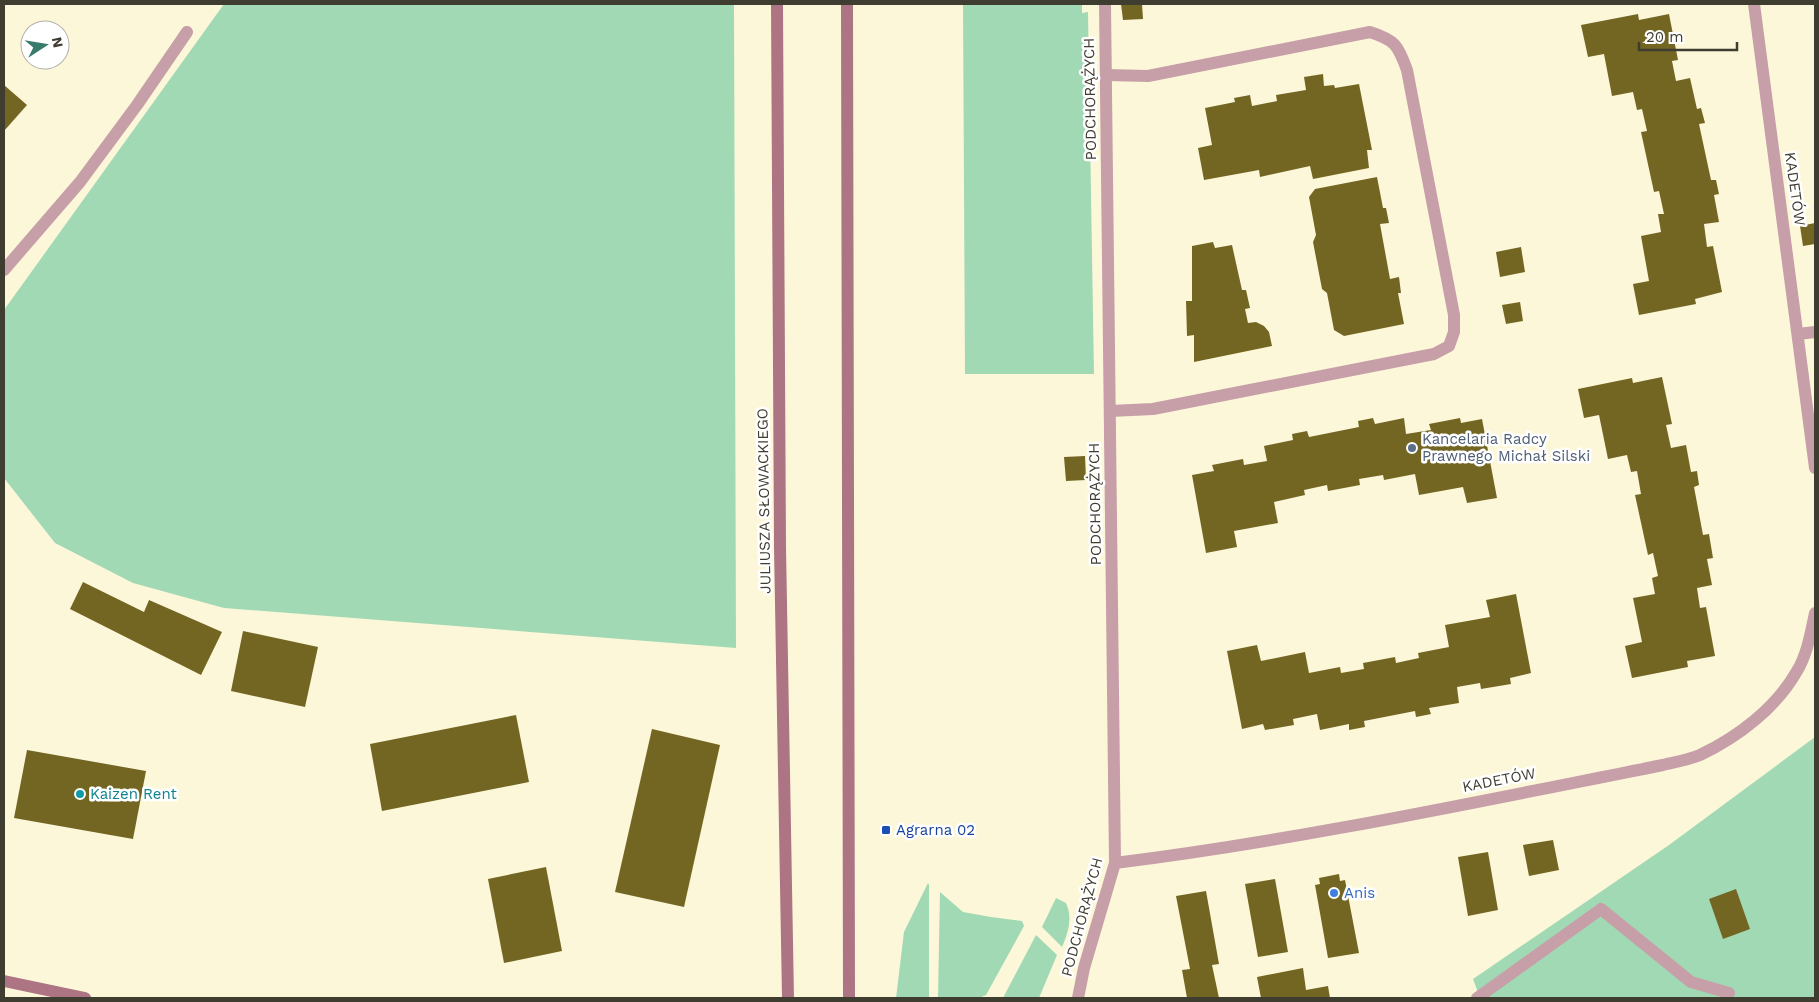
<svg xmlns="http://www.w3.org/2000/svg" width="1819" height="1002" viewBox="0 0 1819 1002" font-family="'Work Sans',sans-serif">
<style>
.green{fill:#a1d9b5}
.building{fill:#736623}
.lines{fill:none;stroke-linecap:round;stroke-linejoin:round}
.service{stroke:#c79fa9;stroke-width:12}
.minor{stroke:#c79fa9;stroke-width:12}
.secondary{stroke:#ad7484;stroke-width:12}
.service-dot{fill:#5c6f8a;stroke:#fff;stroke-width:2}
.culture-dot{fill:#0f9aa8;stroke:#fff;stroke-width:2}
.transit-dot{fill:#1a4fb4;stroke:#fff;stroke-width:2}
.shop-dot{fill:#3f7fe0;stroke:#fff;stroke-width:2}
.labels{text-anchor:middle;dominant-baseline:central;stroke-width:5;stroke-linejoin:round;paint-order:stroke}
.street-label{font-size:15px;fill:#3f3c30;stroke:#fff}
.service-label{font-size:15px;fill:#4e5e75;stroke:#fff;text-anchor:start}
.culture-label{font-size:15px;fill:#0d838f;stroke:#fff;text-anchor:start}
.transit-label{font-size:15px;fill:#164399;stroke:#fff;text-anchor:start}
.shop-label{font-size:15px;fill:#366cbe;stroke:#fff;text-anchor:start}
</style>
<rect width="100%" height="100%" fill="#fdf7d9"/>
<!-- green -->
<g class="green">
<polygon points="224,4 734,4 736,648 224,608 133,583 55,543 4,478 4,310"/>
<polygon points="963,4 1082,4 1082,13 1088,12 1094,374 965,374"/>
<polygon points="1815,737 1815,998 1480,998 1473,979 1669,845"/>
<polygon points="928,883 929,885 929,998 896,998 904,932"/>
<polygon points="940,892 963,912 991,917 1022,921 1024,926 986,995 979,998 938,998"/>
<path d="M1056,898L1066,903C1073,918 1068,933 1062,947L1042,927Z"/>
<polygon points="1036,935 1057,955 1039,998 1003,998"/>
</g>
<!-- building -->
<g class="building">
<polygon points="1121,4 1142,4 1143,19 1123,20"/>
<polygon points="1638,14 1639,20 1669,14 1678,60 1672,61 1676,81 1690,78 1697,109 1701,108 1705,123 1699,124 1711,180 1716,180 1719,194 1714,195 1719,222 1704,224 1707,247 1713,246 1722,292 1695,299 1696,304 1639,315 1633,284 1649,281 1641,236 1661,232 1658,214 1664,214 1659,191 1654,192 1641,132 1647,131 1642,109 1637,110 1633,92 1612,96 1604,54 1588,57 1581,25"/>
<polygon points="1323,74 1324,86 1334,85 1335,88 1359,84 1372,150 1367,150 1369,168 1313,179 1310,166 1260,177 1259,170 1204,180 1198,148 1212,145 1205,108 1235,102 1234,98 1250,95 1252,106 1277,101 1276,95 1306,90 1304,77"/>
<polygon points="4,85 27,105 4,131"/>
<polygon points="1377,177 1383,208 1386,208 1389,223 1380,224 1390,279 1399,277 1401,293 1398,293 1404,324 1344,336 1334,330 1327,293 1322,289 1313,242 1316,235 1309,197 1315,189"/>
<polygon points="1815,223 1815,244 1803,246 1800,226"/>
<polygon points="1213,242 1215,248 1232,245 1242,290 1246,290 1250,308 1245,309 1248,323 1256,322 1264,326 1269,332 1272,346 1194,362 1194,335 1187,336 1186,301 1192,301 1192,246"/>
<polygon points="1521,247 1525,272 1500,277 1496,252"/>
<polygon points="1520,302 1523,321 1506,324 1502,305"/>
<polygon points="1662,377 1672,424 1666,425 1671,448 1686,445 1691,472 1697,471 1699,485 1694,487 1703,535 1709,534 1713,558 1707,559 1712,585 1697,588 1700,608 1706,607 1715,656 1687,661 1688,667 1632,678 1625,646 1642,642 1633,598 1655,594 1652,578 1658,576 1653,553 1648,555 1635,495 1641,494 1637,471 1631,472 1627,455 1608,459 1599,415 1584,418 1578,389 1632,378 1633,383"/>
<polygon points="1373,418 1375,424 1404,418 1406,434 1431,430 1429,424 1460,418 1461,423 1482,419 1497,498 1467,503 1463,487 1419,495 1415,474 1384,480 1383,475 1359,479 1360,485 1328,491 1327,485 1304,490 1305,495 1274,502 1278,523 1234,531 1237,547 1206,553 1192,475 1214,471 1212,465 1243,459 1244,465 1267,461 1264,446 1293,440 1292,434 1307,431 1309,437 1359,427 1358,421"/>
<polygon points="1085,456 1086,480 1066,481 1064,457"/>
<polygon points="83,582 144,612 149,600 222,632 201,675 70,609"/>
<polygon points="1516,594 1531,673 1510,678 1511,684 1481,689 1480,683 1457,687 1459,703 1429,708 1431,714 1416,717 1415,711 1364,721 1365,727 1349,730 1349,724 1320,730 1317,714 1293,719 1294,725 1265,730 1263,724 1242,729 1227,651 1257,645 1261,661 1305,652 1309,673 1340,667 1341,673 1364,669 1363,663 1395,657 1396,663 1419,658 1418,653 1449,647 1445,625 1490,617 1486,600"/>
<polygon points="243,631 318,647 305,707 231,691"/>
<polygon points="516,715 529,782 382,811 370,744"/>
<polygon points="652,729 720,745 684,907 615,892"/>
<polygon points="27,750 146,771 133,839 14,818"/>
<polygon points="1553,840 1559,870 1529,876 1523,845"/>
<polygon points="1488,852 1498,910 1468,916 1458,857"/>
<polygon points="546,867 562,951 504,963 488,879"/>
<polygon points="1339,874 1340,881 1345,880 1359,953 1328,958 1315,885 1320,884 1319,878"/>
<polygon points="1275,879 1288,952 1258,957 1245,884"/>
<polygon points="1736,889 1750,929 1723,939 1709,899"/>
<polygon points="1206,891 1219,964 1212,965 1219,998 1187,998 1182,970 1190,969 1176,896"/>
<polygon points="1303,968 1306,990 1328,986 1330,998 1261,998 1257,977"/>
</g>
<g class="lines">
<!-- service -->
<g class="service">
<path d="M1107,75L1148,76L1370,32C1395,40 1398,45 1407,70L1454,315V332L1449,346L1434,354L1153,409L1110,411"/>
<polyline points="4,270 80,182 137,105 187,32"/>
<polyline points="1477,998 1601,909 1691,982 1729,993"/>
</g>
<!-- minor -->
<g class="minor">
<polyline points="1754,4 1815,468"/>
<polyline points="1798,334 1815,332"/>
<path d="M1115,863C1299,840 1481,801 1663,765C1675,762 1688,760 1700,755C1738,737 1776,708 1797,671C1807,655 1811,632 1815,613"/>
<polyline points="1078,998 1084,968 1115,863 1105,4"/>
</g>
<!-- secondary -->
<g class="secondary">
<polyline points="777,4 780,547 788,998"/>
<polyline points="847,4 849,998"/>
<polyline points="4,981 85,998"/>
</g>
</g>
<!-- markers -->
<circle class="service-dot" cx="1412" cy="448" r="5"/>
<circle class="culture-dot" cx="80" cy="794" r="5"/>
<rect class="transit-dot" x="881" y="825" width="10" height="10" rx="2.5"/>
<circle class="shop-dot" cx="1334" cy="893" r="5"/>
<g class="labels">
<!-- street labels -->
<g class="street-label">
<text transform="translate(1090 99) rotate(-91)">PODCHORĄŻYCH</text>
<text transform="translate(1795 189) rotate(82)">KADETÓW</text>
<text transform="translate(764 501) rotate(-91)">JULIUSZA SŁOWACKIEGO</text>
<text transform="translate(1095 504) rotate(-91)">PODCHORĄŻYCH</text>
<text transform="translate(1499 780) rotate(-11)">KADETÓW</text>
<text transform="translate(1082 917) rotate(-75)">PODCHORĄŻYCH</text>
</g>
<!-- service labels -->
<g class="service-label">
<text x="1422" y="439">Kancelaria Radcy<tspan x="1422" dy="17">Prawnego Michał Silski</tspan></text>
</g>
<!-- culture labels -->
<g class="culture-label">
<text x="90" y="794">Kaizen Rent</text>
</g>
<!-- transit labels -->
<g class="transit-label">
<text x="896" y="830">Agrarna 02</text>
</g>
<!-- shop labels -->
<g class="shop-label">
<text x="1344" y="893">Anis</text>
</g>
</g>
<!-- border -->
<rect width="1819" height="1002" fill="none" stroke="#3f3c30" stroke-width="10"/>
<!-- north arrow -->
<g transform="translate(45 45) rotate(78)"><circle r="24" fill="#ffffff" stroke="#b2b1ac"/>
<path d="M0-4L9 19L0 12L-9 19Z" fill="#377b6d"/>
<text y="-8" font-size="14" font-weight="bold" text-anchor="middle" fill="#3f3c30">N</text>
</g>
<!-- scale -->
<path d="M1639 42v8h98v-8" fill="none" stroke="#3f3c30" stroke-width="2.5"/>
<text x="1646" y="42" font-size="15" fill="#3f3c30" stroke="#ffffff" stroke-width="4" paint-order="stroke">20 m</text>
</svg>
